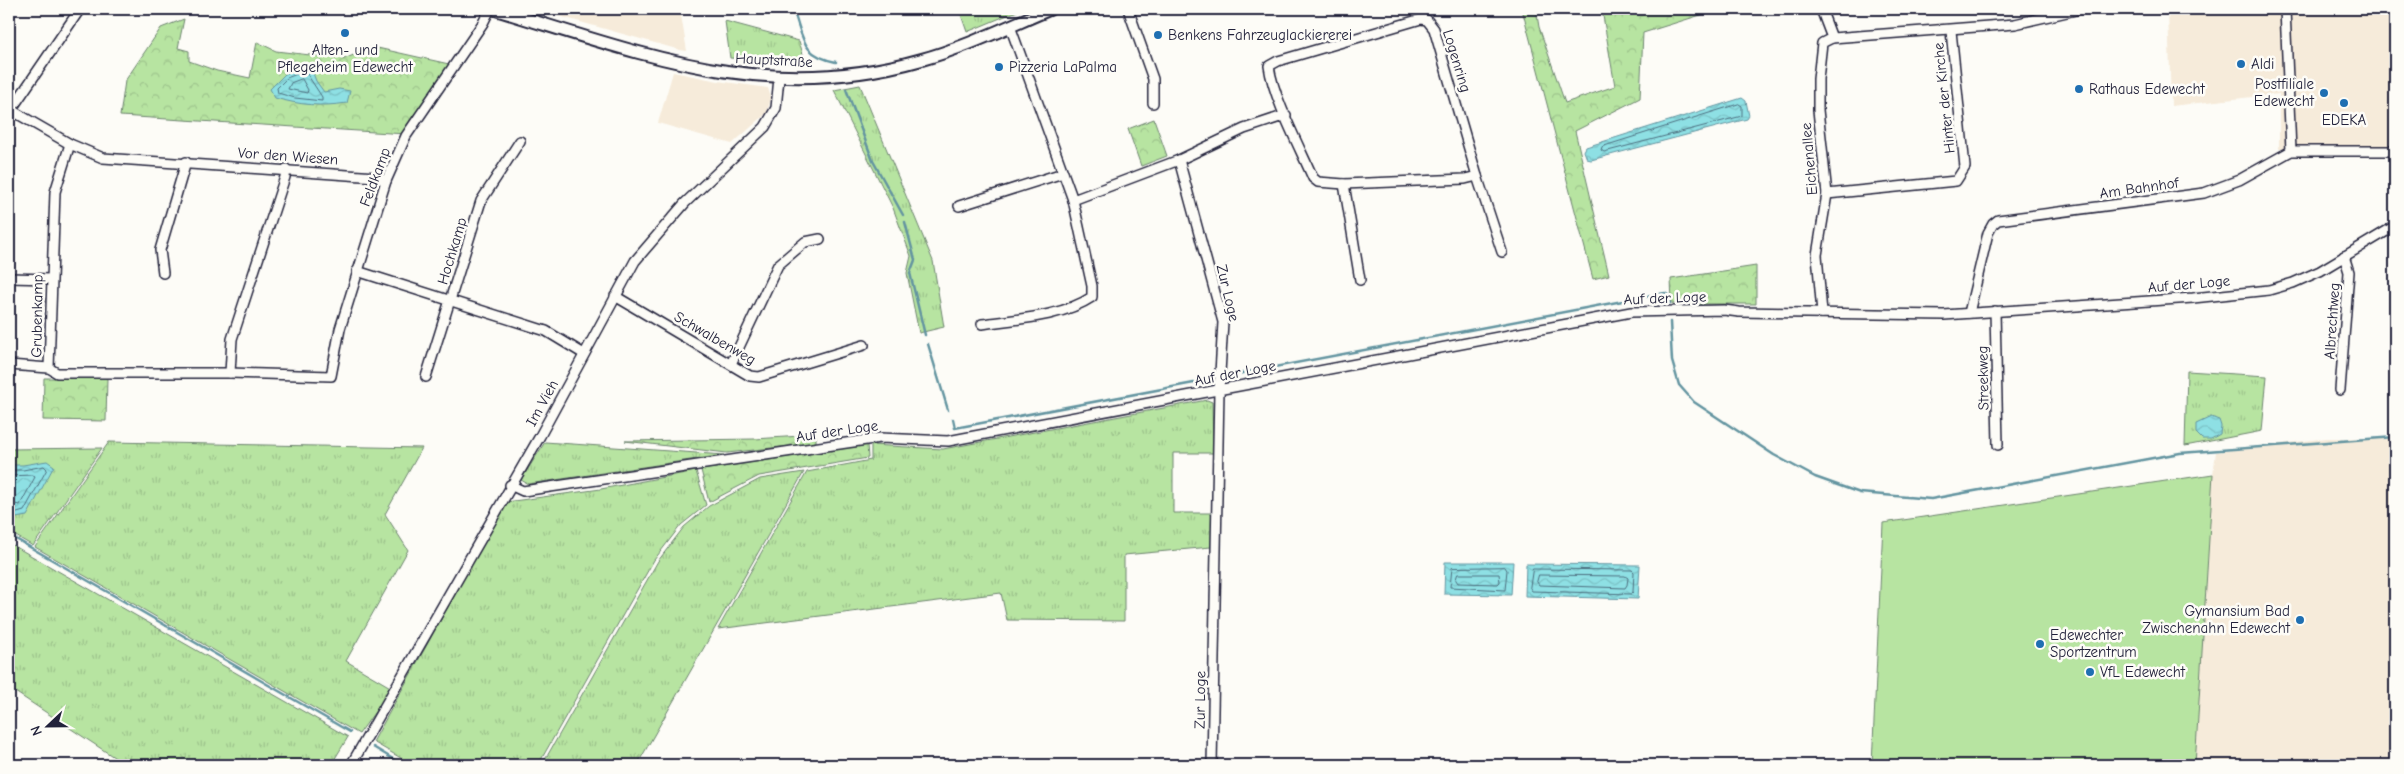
<svg xmlns="http://www.w3.org/2000/svg" width="2404" height="774" viewBox="0 0 2404 774" font-family="'Comic Neue',sans-serif">
<style>
.built{fill:#f6ebda}
.grass{fill:url(#grass-tufts);stroke:#6c836e}
.forest{fill:url(#forest-crowns);stroke:#6c836e}
.pitch{fill:#b7e4a1;stroke:#6c836e}
.water{fill:url(#water-waves);stroke:#6394a0}
.lines{fill:none;stroke-linecap:round;stroke-linejoin:round}
.shore{stroke:#4d6e7f;stroke-width:1}
.stream{stroke:#6394a0;stroke-width:2.5}
.minor-casing{stroke:#22223b;stroke-width:12}
.major-casing{stroke:#22223b;stroke-width:15}
.minor{stroke:#fdfcf7;stroke-width:9}
.major{stroke:#fdfcf7;stroke-width:11}
.poi-dot{fill:#1f6fb2;stroke:#fdfcf7;stroke-width:2}
.labels{text-anchor:middle;dominant-baseline:central;stroke-width:5;stroke-linejoin:round;paint-order:stroke}
.poi-label{font-size:15px;fill:#22223b;stroke:#fdfcf7;text-anchor:start}
.street-label{font-size:15px;fill:#22223b;stroke:#fdfcf7}
</style>
<defs>
<pattern id="grass-tufts" width="24" height="20" patternUnits="userSpaceOnUse" patternTransform="scale(1.25)"><rect width="24" height="20" fill="#b7e4a1"/><path d="M3 7l-1-3M5 7V3M7 7l1-3M15 17l-1-3M17 17v-4M19 17l1-3" fill="none" stroke="#9dc38c"/></pattern>
<pattern id="forest-crowns" width="20" height="18" patternUnits="userSpaceOnUse" patternTransform="scale(1.25)"><rect width="20" height="18" fill="#b7e4a1"/><path d="M2 6a3 3 0 1 1 6 0M12 15a3 3 0 1 1 6 0" fill="none" stroke="#9dc38c"/></pattern>
<pattern id="water-waves" width="16" height="10" patternUnits="userSpaceOnUse" patternTransform="scale(1.25)"><rect width="16" height="10" fill="#8ee0e4"/><path d="M0 5q4-4 8 0t8 0" fill="none" stroke="#7ac0c4"/></pattern>
</defs>
<rect width="100%" height="100%" fill="#fdfcf7"/>
<filter id="ink" filterUnits="userSpaceOnUse"><feTurbulence type="fractalNoise" baseFrequency=".02" numOctaves="2"/><feDisplacementMap in="SourceGraphic" scale="10" xChannelSelector="R" yChannelSelector="G"/><feConvolveMatrix kernelMatrix="1 2 1 2 8 2 1 2 1" color-interpolation-filters="sRGB"/></filter>
<g filter="url(#ink)">
<!-- built -->
<g class="built">
<polygon points="534,9 680,9 687,51 680,50"/>
<polygon points="2168,9 2395,9 2395,145 2279,149 2279,94 2171,106"/>
<polygon points="673,72 718,81 768,88 771,98 767,113 732,144 658,123"/>
<polygon points="2327,438 2395,438 2395,765 2195,765 2213,474 2216,452"/>
</g>
<!-- grass -->
<g class="grass">
<polygon points="959,9 1022,9 967,32"/>
<polygon points="725,21 799,41 806,64 730,58"/>
<polygon points="860,85 933,261 944,327 919,333 907,273 911,256 893,208 834,90"/>
<polygon points="2187,371 2267,376 2262,431 2185,446"/>
<polygon points="1207,400 1212,402 1213,453 1173,453 1173,513 1212,513 1211,547 1124,555 1124,621 1007,620 1001,593 718,629 807,472 871,460 871,445 943,449"/>
<polygon points="109,442 422,448 385,514 408,550 346,661 392,688 359,734 35,547"/>
<polygon points="545,442 724,455 528,484 521,480"/>
<polygon points="102,448 33,546 9,532 9,449"/>
<polygon points="696,471 706,505 681,525 654,560 538,765 413,765 373,742 506,502 601,489"/>
<polygon points="804,472 637,765 542,765 658,561 684,527 709,506 760,479"/>
<polygon points="9,543 348,737 331,765 126,765 9,688"/>
</g>
<!-- forest -->
<g class="forest">
<polygon points="1522,9 1536,9 1539,27 1565,103 1615,86 1602,10 1720,9 1643,33 1640,98 1575,131 1609,275 1593,279"/>
<polygon points="184,19 178,48 189,51 189,61 217,71 250,78 257,42 276,51 344,59 373,47 449,64 422,104 406,134 120,116 125,81 161,28"/>
<polygon points="1154,119 1167,156 1141,166 1128,129"/>
<polygon points="1756,266 1756,304 1672,304 1671,279"/>
<polygon points="44,378 107,378 106,421 43,420"/>
<polygon points="816,435 816,443 727,453 625,441 755,439"/>
<polygon points="867,445 868,458 759,476 709,502 701,470"/>
</g>
<!-- pitch -->
<polygon class="pitch" points="2213,474 2195,765 1872,765 1883,523"/>
<!-- water -->
<g class="water">
<path d="M299,67L311,68L316,81L324,92L339,89L350,91L347,103C321,107 300,105 275,98L270,89L285,74Z"/>
<polygon points="1742,98 1746,101 1749,116 1747,119 1591,160 1587,159 1584,151 1586,147"/>
<polygon points="2211,417 2219,420 2221,426 2220,434 2211,439 2202,439 2196,433 2196,424"/>
<polygon points="47,461 54,466 27,516 16,518 9,513 9,465 23,465"/>
<polygon points="1445,562 1513,562 1511,595 1444,594"/>
<polygon points="1526,564 1640,565 1638,599 1525,596"/>
</g>
<g class="lines">
<!-- shore -->
<g class="shore">
<polygon points="300,73 307,74 322,97 322,101 295,98 278,93 277,88 287,78"/>
<polygon points="302,79 308,90 307,93 288,89 291,83"/>
<polygon points="1739,104 1742,106 1742,116 1604,152 1601,150 1602,147"/>
<polyline points="9,470 23,470 44,466 47,469 24,511 17,513 9,510"/>
<polyline points="9,476 32,475 35,477 20,505 9,503"/>
<polygon points="1505,567 1507,570 1505,590 1450,587 1452,568"/>
<polygon points="1533,569 1632,570 1634,572 1633,592 1631,594 1532,591 1530,588"/>
<polygon points="1458,574 1499,574 1500,582 1498,584 1458,583 1456,580"/>
<polygon points="1539,575 1625,576 1628,578 1627,585 1625,588 1539,585 1537,582"/>
</g>
<!-- stream -->
<g class="stream">
<path d="M793,9C804,39 801,55 836,62"/>
<polyline points="846,89 873,161 903,215"/>
<polyline points="905,222 915,260 910,273 925,335"/>
<polyline points="1670,322 1672,361 1679,385 1694,402 1774,455 1815,477 1860,493 1931,499 2180,453 2395,437"/>
<polyline points="928,344 948,410"/>
<polyline points="1232,375 1665,293 1669,296 1670,303"/>
<polyline points="953,419 955,428 1215,379"/>
<polyline points="9,535 350,732"/>
<polyline points="373,747 403,765"/>
</g>
<defs>
<g id="minor">
<polyline points="80,9 11,110 70,144 103,158 376,177 386,181"/>
<polyline points="1128,9 1153,79 1153,103"/>
<polyline points="1821,9 1832,38 1822,43 1818,79 1818,110 1827,194 1817,255 1822,313"/>
<polyline points="2285,9 2291,151"/>
<path d="M1421,19L1427,20L1434,29L1477,176L1465,179L1344,184L1318,182L1313,178C1300,148 1273,97 1269,66L1278,61Z"/>
<polyline points="1010,26 1073,200 1179,160 1244,129 1286,115"/>
<polyline points="1832,38 2015,24 2080,9"/>
<polyline points="70,144 55,192 49,368 57,373 230,373 331,376 340,329 386,181 406,136 483,23 490,9"/>
<polyline points="1179,160 1223,322 1219,390 1212,765"/>
<polyline points="1477,176 1502,252"/>
<polyline points="1344,184 1360,280"/>
<polyline points="1827,194 1956,181 1965,167 1951,31"/>
<polyline points="959,206 1063,173"/>
<polyline points="357,271 546,331 584,354"/>
<polyline points="163,273 160,250 186,162"/>
<polyline points="9,278 51,279"/>
<polyline points="615,296 750,376 759,377 864,345"/>
<polyline points="1995,311 1998,445"/>
<polyline points="1969,313 1988,233 1993,224 1998,220 2204,193 2239,180 2291,151 2395,151"/>
<path d="M982,324C1018,319 1062,317 1092,297V286L1073,200"/>
<polyline points="731,364 778,265 805,242 820,239"/>
<polyline points="9,365 49,368"/>
<polyline points="230,373 232,339 285,177 286,169"/>
<polyline points="426,377 481,201 520,141"/>
<polyline points="2340,390 2349,272 2344,256"/>
<polyline points="510,485 523,491 880,438 948,441 1631,312 1724,310 1739,312 1944,315 2193,298 2269,290 2293,283 2320,271 2395,226"/>
<polyline points="351,765 540,436 635,261 685,203 765,127 776,108 779,78"/>
</g>
<path id="major" d="M494,9C641,53 764,104 920,60C964,48 1007,27 1050,9"/>
</defs>
<!-- minor casing -->
<use href="#minor" class="minor-casing"/>
<!-- major casing -->
<use href="#major" class="major-casing"/>
<!-- minor -->
<use href="#minor" class="minor"/>
<!-- major -->
<use href="#major" class="major"/>
</g>
</g>
<!-- markers -->
<g class="poi-dot">
<circle cx="345" cy="33" r="5"/>
<circle cx="1158" cy="35" r="5"/>
<circle cx="2241" cy="64" r="5"/>
<circle cx="999" cy="67" r="5"/>
<circle cx="2079" cy="89" r="5"/>
<circle cx="2324" cy="93" r="5"/>
<circle cx="2344" cy="103" r="5"/>
<circle cx="2300" cy="620" r="5"/>
<circle cx="2040" cy="644" r="5"/>
<circle cx="2090" cy="672" r="5"/>
</g>
<g class="labels">
<!-- poi labels -->
<g class="poi-label">
<text x="1168" y="35">Benkens Fahrzeuglackiererei</text>
<text x="345" y="50" text-anchor="middle">Alten- und<tspan x="345" dy="17">Pflegeheim Edewecht</tspan></text>
<text x="2251" y="64">Aldi</text>
<text x="1009" y="67">Pizzeria LaPalma</text>
<text x="2314" y="84" text-anchor="end">Postfiliale<tspan x="2314" dy="17">Edewecht</tspan></text>
<text x="2089" y="89">Rathaus Edewecht</text>
<text x="2344" y="120" text-anchor="middle">EDEKA</text>
<text x="2290" y="611" text-anchor="end">Gymansium Bad<tspan x="2290" dy="17">Zwischenahn Edewecht</tspan></text>
<text x="2050" y="635">Edewechter<tspan x="2050" dy="17">Sportzentrum</tspan></text>
<text x="2100" y="672">VfL Edewecht</text>
</g>
<!-- street labels -->
<g class="street-label">
<text transform="translate(774 60) rotate(3)">Hauptstraße</text>
<text transform="translate(1457 61) rotate(73)">Logenring</text>
<text transform="translate(1944 98) rotate(-96)">Hinter der Kirche</text>
<text transform="translate(288 156) rotate(4)">Vor den Wiesen</text>
<text transform="translate(1809 159) rotate(-95)">Eichenallee</text>
<text transform="translate(375 177) rotate(-69)">Feldkamp</text>
<text transform="translate(2139 188) rotate(-8)">Am Bahnhof</text>
<text transform="translate(452 251) rotate(-73)">Hochkamp</text>
<text transform="translate(2189 284) rotate(-5)">Auf der Loge</text>
<text transform="translate(1228 293) rotate(77)">Zur Loge</text>
<text transform="translate(1665 298) rotate(-2)">Auf der Loge</text>
<text transform="translate(37 316) rotate(-89)">Grubenkamp</text>
<text transform="translate(2332 321) rotate(-86)">Albrechtweg</text>
<text transform="translate(715 338) rotate(30)">Schwalbenweg</text>
<text transform="translate(1235 373) rotate(-11)">Auf der Loge</text>
<text transform="translate(1983 378) rotate(-91)">Streekweg</text>
<text transform="translate(542 403) rotate(-61)">Im Vieh</text>
<text transform="translate(837 431) rotate(-8)">Auf der Loge</text>
<text transform="translate(1200 700) rotate(-89)">Zur Loge</text>
</g>
</g>
<!-- margin -->
<rect width="2404" height="774" fill="none" stroke="#fdfcf7" stroke-width="30"/>
<rect x="15" y="15" width="2374" height="744" fill="none" stroke="#22223b" stroke-width="2" filter="url(#ink)"/>
<!-- north arrow -->
<g transform="translate(48 726) rotate(248)" stroke="#fdfcf7" stroke-width="4" paint-order="stroke">
<path d="M0-4L9 19L0 12L-9 19Z" fill="#22223b"/>
<text y="-8" font-size="14" font-weight="bold" text-anchor="middle" fill="#22223b">N</text>
</g>
</svg>
